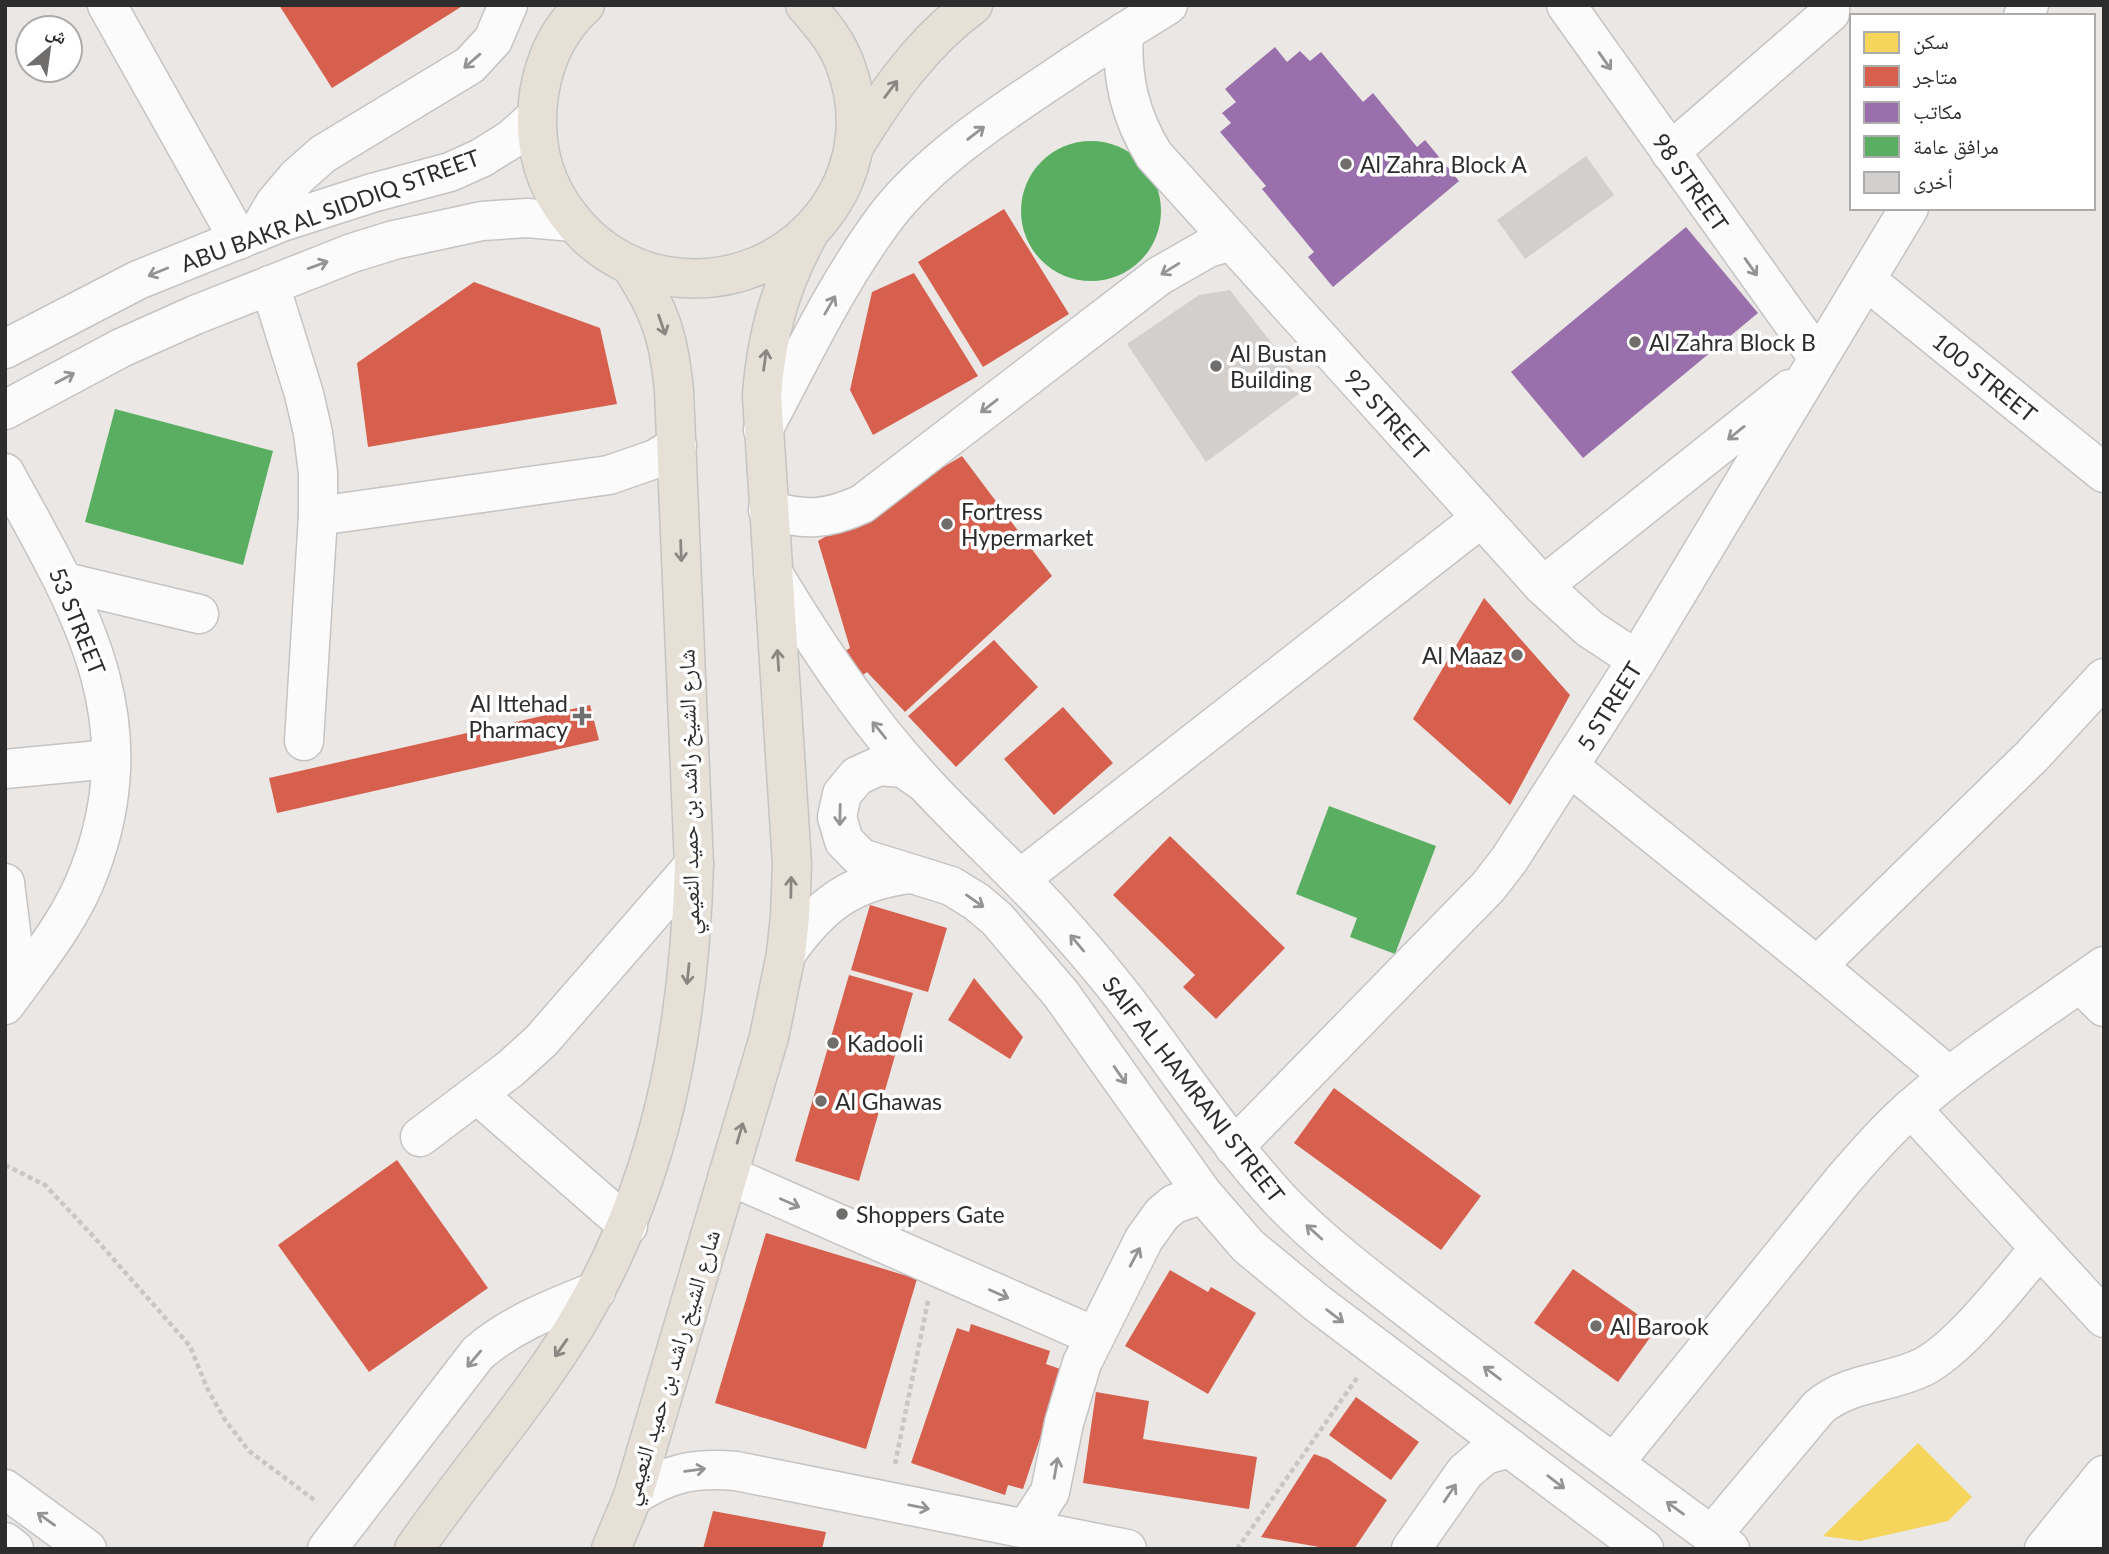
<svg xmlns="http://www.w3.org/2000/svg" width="2109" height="1554" viewBox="0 0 2109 1554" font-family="Lato,'Noto Naskh Arabic',sans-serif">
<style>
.homes{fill:#f6d55c}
.shops{fill:#d6604d}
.offices{fill:#9970ab}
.public{fill:#5aae61}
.building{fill:#d2cfcd}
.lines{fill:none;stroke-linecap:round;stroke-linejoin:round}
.minor-casing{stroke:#c5c4c4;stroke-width:41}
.major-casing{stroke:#c6c4c3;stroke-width:41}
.path{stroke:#c7c7c7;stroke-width:4.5;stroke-dasharray:5 3.5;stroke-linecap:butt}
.minor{stroke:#fcfbfb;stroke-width:38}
.major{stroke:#e6e0d7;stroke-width:38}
.oneway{stroke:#949494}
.oneway2{stroke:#8a8682}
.poi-dot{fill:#6f6e6d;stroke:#fff;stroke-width:2.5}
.labels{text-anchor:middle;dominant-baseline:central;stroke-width:7;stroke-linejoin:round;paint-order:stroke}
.poi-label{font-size:23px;fill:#2d2d2d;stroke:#fff;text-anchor:start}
.street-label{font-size:23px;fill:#2d2d2d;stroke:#fff}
</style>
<rect width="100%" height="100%" fill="#eae7e4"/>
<!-- homes -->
<polygon class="homes" points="1918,1443 1972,1497 1948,1521 1860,1541 1823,1536"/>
<!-- shops -->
<g class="shops">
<polygon points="279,5 464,5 332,88"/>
<polygon points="1004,209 1069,314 983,367 918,262"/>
<polygon points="914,273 978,376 873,435 850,390 872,292"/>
<polygon points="474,282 600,328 617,404 368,447 357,363"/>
<polygon points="962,456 1052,576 905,712 867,672 851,684 834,658 850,648 818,541"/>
<polygon points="1484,598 1570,695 1510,805 1413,719"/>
<polygon points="994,640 1038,687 956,767 908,716"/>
<polygon points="590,705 599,740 277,813 269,778"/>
<polygon points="1063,707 1113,763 1054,815 1004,759"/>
<polygon points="1170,836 1285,948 1216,1019 1183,987 1195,975 1113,895"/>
<polygon points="870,905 947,928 928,992 851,970"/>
<polygon points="849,975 913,993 859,1181 795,1161"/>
<polygon points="974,978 1023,1037 1010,1059 948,1020"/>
<polygon points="1334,1088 1481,1196 1441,1250 1294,1143"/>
<polygon points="397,1160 488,1288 369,1372 278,1245"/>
<polygon points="766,1233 917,1279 866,1449 715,1403"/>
<polygon points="1573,1269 1657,1328 1618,1382 1534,1323"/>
<polygon points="1170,1270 1208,1292 1211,1287 1256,1313 1208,1394 1125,1346"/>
<polygon points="971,1324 1050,1351 1046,1364 1063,1370 1023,1489 1008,1485 1005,1495 911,1463 957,1328 969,1332"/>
<polygon points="1096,1392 1149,1401 1143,1439 1257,1457 1249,1509 1083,1483"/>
<polygon points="1356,1397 1419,1442 1391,1480 1329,1435"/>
<polygon points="1314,1454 1328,1459 1387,1500 1354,1549 1331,1549 1261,1537"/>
<polygon points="713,1511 826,1532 822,1549 703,1549"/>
</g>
<!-- offices -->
<g class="offices">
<polygon points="1275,47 1287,62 1300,51 1310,61 1321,52 1363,102 1373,93 1417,147 1425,140 1459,181 1333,287 1308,257 1314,252 1262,189 1266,186 1220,132 1231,123 1222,113 1236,102 1225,89"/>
<polygon points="1686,227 1758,313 1583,458 1511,372"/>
</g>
<!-- public -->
<g class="public">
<circle cx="1091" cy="211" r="70"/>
<polygon points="115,409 273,451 243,565 85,522"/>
<polygon points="1329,806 1436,846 1395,954 1350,937 1357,918 1296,894"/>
</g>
<!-- building -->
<g class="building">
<polygon points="1586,156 1614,195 1525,259 1497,220"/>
<polygon points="1230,290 1307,388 1206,462 1127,344 1199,295"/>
</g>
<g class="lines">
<defs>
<g id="minor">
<polyline points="107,5 239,240"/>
<polyline points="1566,5 1818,358"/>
<polyline points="2023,16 2029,5"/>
<path d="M1124,32C1121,78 1130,116 1154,155L1543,586L1590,629L1637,660"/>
<polyline points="1670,152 1830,13 1830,5"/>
<polyline points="258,232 275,203 297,177 323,154 470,65 493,40 508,5"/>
<polyline points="1866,280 2104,473"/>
<polyline points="270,285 304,394 313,433 318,473 318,516 304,741"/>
<polyline points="5,349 138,280 282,222 372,193 450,172 481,158 510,140 536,117"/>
<polyline points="5,410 121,348 195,315 352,253 394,240 482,221 527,218 573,222"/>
<path d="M763,430C802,357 838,280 888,214C929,162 993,119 1047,83C1087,56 1127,30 1168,5"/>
<path d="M5,473C77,605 148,714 90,869C72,919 36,962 5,1005"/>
<path d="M768,510C805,521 827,520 862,504L1159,276L1208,248L1232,241"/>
<polyline points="318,516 609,475 655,459 677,446"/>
<path d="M773,573C817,646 864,717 922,780C964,826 1011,868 1053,914C1082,946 1111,980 1137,1015C1184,1078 1228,1144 1281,1201C1326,1248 1379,1286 1430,1326C1529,1402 1630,1475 1730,1549"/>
<polyline points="65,582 199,614"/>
<polyline points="1543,586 1790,389"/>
<polyline points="1570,767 1817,966 1949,1076"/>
<polyline points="5,769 111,759"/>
<polyline points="923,782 903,768 879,766 857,776 842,794 837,817 844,841 861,858 951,886 977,902 997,919 1061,994 1203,1194 1248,1246 1317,1303 1644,1549"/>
<polyline points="1020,879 1481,518"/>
<polyline points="5,883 18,987"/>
<path d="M786,954C820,905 851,881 911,874"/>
<polyline points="1817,966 2032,756 2104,678"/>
<polyline points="2080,983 2104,1007"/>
<polyline points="478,1095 628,1226"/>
<polyline points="1911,1108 2104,1318"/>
<polyline points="420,1137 510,1069 541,1041 694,865"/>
<polyline points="1234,1147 1488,887 1509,860 1637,660 1909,208"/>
<polyline points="728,1175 1094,1336"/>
<path d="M1614,1463L1844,1179C1866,1154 1888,1128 1914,1106C1973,1054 2040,1012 2104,966"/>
<polyline points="5,1489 87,1549"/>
<path d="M633,1496C669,1473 694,1467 736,1471L1127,1549"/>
<polyline points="1026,1529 1050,1492 1064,1423 1082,1363 1144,1239 1162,1214 1174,1204 1203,1194"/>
<path d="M1712,1535L1819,1407C1850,1381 1889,1384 1923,1367C1963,1346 2009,1283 2040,1248"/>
<polyline points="5,1542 14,1549"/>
<path d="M327,1549L478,1353C513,1323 554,1308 596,1291"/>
<polyline points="1411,1549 1465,1472 1485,1455 1510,1448"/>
<polyline points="2044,1549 2104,1475"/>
<polyline points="2082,1549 2104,1517"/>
</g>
<g id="major">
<path d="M585,5C547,39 533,91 538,140C542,178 561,211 588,237C614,261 648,276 683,278C797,286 886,177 846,67C838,43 822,24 805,5"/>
<path d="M855,145C887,93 923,41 973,5"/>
<path d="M414,1549C465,1475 525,1407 573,1330C661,1186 689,1032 694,865L674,391C669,338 660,309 630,265"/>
<path d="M611,1549L633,1496L769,1037L786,954L790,916L792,864L762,396C766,337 780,286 808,235"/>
</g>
</defs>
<!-- minor casing -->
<use href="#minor" class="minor-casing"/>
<!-- major casing -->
<use href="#major" class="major-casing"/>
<!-- path -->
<g class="path">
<polyline points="5,1165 45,1185 94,1237 190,1346 207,1388 225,1420 249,1451 317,1502"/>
<polyline points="895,1464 928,1301"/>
<polyline points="1237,1549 1357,1378"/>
</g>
<!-- minor -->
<use href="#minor" class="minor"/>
<!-- major -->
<use href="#major" class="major"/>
</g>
<!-- one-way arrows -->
<defs><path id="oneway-shaft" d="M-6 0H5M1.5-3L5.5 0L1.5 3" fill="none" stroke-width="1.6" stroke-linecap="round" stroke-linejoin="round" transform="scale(1.75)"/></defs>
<g class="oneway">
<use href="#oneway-shaft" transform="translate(472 61) rotate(139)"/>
<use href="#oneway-shaft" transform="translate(1605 61) rotate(55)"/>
<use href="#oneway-shaft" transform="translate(976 133) rotate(-38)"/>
<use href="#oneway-shaft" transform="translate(318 265) rotate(-20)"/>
<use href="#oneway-shaft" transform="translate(1751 267) rotate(55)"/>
<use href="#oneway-shaft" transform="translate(1170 269) rotate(148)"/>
<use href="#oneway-shaft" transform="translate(158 272) rotate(158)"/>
<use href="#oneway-shaft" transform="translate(830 305) rotate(-60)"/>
<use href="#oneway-shaft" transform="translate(65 378) rotate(-28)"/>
<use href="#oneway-shaft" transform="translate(989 406) rotate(142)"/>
<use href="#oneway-shaft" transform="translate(1736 433) rotate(141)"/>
<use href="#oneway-shaft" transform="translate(879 730) rotate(-129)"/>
<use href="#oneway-shaft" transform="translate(840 815) rotate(91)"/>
<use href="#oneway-shaft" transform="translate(975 901) rotate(35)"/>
<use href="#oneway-shaft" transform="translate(1077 943) rotate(-130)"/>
<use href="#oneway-shaft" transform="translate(1120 1075) rotate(55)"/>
<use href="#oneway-shaft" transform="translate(790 1203) rotate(24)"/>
<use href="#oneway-shaft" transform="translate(1314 1232) rotate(-138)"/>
<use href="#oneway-shaft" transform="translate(1135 1257) rotate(-62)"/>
<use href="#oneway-shaft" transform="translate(999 1294) rotate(24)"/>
<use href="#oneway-shaft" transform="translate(1335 1316) rotate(37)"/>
<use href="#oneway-shaft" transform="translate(474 1359) rotate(130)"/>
<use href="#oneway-shaft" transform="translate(1492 1373) rotate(-143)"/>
<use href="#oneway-shaft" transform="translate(1056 1468) rotate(-80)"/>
<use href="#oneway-shaft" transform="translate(695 1470) rotate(-8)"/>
<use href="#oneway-shaft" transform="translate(1556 1482) rotate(37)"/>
<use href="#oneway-shaft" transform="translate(1450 1493) rotate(-56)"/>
<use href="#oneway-shaft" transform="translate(919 1507) rotate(11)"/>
<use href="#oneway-shaft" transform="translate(1675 1508) rotate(-144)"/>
<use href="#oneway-shaft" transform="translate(46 1519) rotate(-144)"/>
</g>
<g class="oneway2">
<use href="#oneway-shaft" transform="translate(891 89) rotate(-53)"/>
<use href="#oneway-shaft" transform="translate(662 325) rotate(71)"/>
<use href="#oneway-shaft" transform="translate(765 360) rotate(-82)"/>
<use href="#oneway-shaft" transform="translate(681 551) rotate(88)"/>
<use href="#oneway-shaft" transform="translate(778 660) rotate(-94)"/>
<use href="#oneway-shaft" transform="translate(791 887) rotate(-89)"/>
<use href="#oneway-shaft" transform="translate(688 974) rotate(96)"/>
<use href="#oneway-shaft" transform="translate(740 1133) rotate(-74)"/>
<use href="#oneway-shaft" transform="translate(561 1348) rotate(125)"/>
</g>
<!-- markers -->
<g class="poi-dot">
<circle cx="1346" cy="164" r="7"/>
<circle cx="1635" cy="342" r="7"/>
<circle cx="1216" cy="366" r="7"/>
<circle cx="947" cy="524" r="7"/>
<circle cx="1517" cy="655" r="7"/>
<path d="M578.5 705.5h7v7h7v7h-7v7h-7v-7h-7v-7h7z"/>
<circle cx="833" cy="1043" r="7"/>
<circle cx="821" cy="1101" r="7"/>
<circle cx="842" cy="1214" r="7"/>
<circle cx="1596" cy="1326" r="7"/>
</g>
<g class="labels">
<!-- poi labels -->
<g class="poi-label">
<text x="1360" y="164">Al Zahra Block A</text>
<text x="1649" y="342">Al Zahra Block B</text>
<text x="1230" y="353">Al Bustan<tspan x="1230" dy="26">Building</tspan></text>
<text x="961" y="511">Fortress<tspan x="961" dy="26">Hypermarket</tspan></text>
<text x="1503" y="655" text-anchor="end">Al Maaz</text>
<text x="568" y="703" text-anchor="end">Al Ittehad<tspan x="568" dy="26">Pharmacy</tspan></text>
<text x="847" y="1043">Kadooli</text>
<text x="835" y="1101">Al Ghawas</text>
<text x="856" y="1214">Shoppers Gate</text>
<text x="1610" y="1326">Al Barook</text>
</g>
<!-- street labels -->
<g class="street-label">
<text transform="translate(1691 182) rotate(55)">98 STREET</text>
<text transform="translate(330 210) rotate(-20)">ABU BAKR AL SIDDIQ STREET</text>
<text transform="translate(1985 377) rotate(39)">100 STREET</text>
<text transform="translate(1387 414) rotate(48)">92 STREET</text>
<text transform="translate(78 621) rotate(68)">53 STREET</text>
<text transform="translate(1609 706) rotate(-58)">5 STREET</text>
<text transform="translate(688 792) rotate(-91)">شارع الشيخ راشد بن حميد النعيمي</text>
<text transform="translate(1194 1089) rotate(52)">SAIF AL HAMRANI STREET</text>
<text transform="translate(670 1367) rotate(-73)">شارع الشيخ راشد بن حميد النعيمي</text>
</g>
</g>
<!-- border -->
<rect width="2109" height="1554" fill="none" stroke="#2d2d2d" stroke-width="14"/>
<!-- legend -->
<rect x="1850" y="14" width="245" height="196" fill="#ffffff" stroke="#ababab" stroke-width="2"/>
<rect x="1864" y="32" width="35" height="21" fill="#f6d55c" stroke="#ababab" stroke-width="2"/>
<text x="1913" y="49" font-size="21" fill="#2d2d2d">سكن</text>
<rect x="1864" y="66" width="35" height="21" fill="#d6604d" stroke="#ababab" stroke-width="2"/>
<text x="1913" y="84" font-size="21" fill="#2d2d2d">متاجر</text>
<rect x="1864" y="102" width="35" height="21" fill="#9970ab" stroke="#ababab" stroke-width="2"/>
<text x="1913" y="119" font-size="21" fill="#2d2d2d">مكاتب</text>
<rect x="1864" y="136" width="35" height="21" fill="#5aae61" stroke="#ababab" stroke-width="2"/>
<text x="1913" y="154" font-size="21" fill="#2d2d2d">مرافق عامة</text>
<rect x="1864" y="172" width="35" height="21" fill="#d2cfcd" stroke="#ababab" stroke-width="2"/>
<text x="1913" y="189" font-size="21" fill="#2d2d2d">أخرى</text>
<!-- north arrow -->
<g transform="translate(49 49) rotate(29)"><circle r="33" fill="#ffffff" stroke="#ababab" stroke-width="2"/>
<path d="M0-5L12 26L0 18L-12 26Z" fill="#6f6e6d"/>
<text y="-10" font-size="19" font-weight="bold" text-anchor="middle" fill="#2d2d2d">ش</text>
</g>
</svg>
